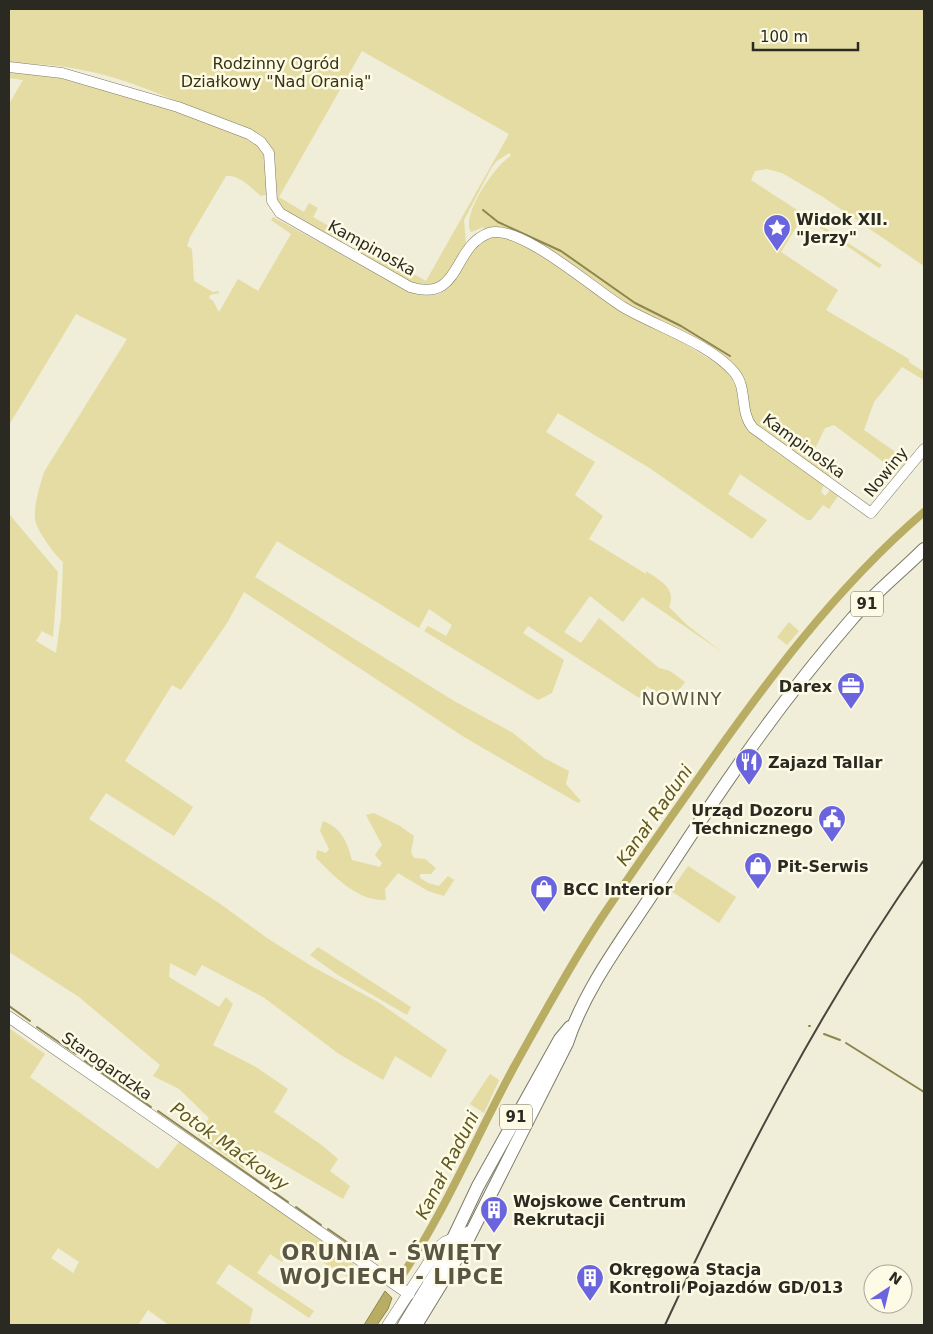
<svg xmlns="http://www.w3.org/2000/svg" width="933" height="1334" viewBox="0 0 933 1334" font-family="'DejaVu Sans',sans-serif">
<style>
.green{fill:#e4dca2;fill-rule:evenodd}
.water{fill:#b8ad62;stroke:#8e864f}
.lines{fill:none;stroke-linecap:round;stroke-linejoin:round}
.stream{stroke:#8e864f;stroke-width:2}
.canal{stroke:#b8ad62;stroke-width:8}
.tertiary-casing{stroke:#7c7a67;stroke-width:11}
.secondary-casing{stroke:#7c7a67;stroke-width:12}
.primary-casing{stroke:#7c7a67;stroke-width:14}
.tertiary{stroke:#fff;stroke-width:10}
.secondary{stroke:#fff;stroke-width:11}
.primary{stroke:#fff;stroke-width:12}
.rail{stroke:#48463d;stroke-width:2}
.labels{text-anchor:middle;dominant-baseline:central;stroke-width:5;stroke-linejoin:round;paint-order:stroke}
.shield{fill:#fdfbe5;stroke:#6a695c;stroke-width:1}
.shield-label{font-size:15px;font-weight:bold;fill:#2b2a22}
.park-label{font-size:16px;fill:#373210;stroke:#fdfbe5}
.poi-label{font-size:16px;font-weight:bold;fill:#2b2a22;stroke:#fdfbe5;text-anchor:start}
.street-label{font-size:16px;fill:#2b2a22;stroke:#fdfbe5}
.neighbourhood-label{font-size:18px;letter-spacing:1px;fill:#595644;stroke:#fdfbe5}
.water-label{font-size:18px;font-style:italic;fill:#605820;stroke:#fdfbe5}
.district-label{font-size:21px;font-weight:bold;letter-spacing:1px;fill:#595644;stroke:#fdfbe5}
</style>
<rect width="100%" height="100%" fill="#f0edd8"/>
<!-- green -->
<g class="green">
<path d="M9,9H924V266L823,197L782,173L767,169L755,171L751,180L882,265L879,268L803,216L781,252L838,290L826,310L909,359V362L924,372V380L902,367L874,402L864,430L907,460L897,472L834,425L825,428L810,459L830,474L831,478L764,433L752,420L742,377L505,229L494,227L484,231V227L471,232C460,216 496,164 511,156L509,153L497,161L492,167L464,220L466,244L447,277L436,285L417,286L354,249V240L426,281L509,134L362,51L279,197L304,212L309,203L318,208L313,217L350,238L339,243L290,217L277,205L270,148C205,114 139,78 66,67C47,64 28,64 9,62Z"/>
<path d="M9,71L60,78L181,113L244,136L255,142L263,152L266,161V195L261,196C251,188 239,174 226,176L190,237L187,246L192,249L194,281L213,292L219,291V293L210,295L209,298L213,301L219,312L238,279L258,291L291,234L271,220L273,217L418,295C425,295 435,296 441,293C463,282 466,235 497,237C510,237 522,245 534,251L724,368C745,389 732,410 748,429L824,484L821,492L825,496L830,490L838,496L829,509L823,505L811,520H807L740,474L728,494L767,520L752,539L648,467L558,413L546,432L595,462L575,495L603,516L589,539L646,574V571C659,580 677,588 669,607L687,625L722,652L642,597L623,622L590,596L564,632L581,643L599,618L659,668L670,671L685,682L670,702L647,686L639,698L528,626L523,633L564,660L552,693L538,700L424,631L428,626L446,636L452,625L429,609L419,628L277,541L255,577L454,701L513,733L544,758L569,771L566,784L581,801L578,803L464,737L244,592L227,623L181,690L172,685L125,761L193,807L174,836L106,793L89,819L219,903L267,938L313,967L378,1002L447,1050L431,1078L395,1056L383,1080L339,1054L263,997L202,965L195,976L170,963L169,977L219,1007L226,997L233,1004L213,1045L256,1067L288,1089L274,1112L323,1146L338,1159L330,1171L350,1186L343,1199L259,1150L244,1169L198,1135L209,1118L179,1089L153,1076L160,1065L79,997L9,952V514L58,572L53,637L42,631L36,641L56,653L61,617L63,562C55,555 36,530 35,519C34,503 40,486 44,472L127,339L76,314L9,425V104L23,80L9,78Z"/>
<polygon points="789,622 799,631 787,645 777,637"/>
<path d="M374,813L400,826L414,836L411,852L414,858L425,859L436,868L431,874H420V878L428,883L439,886L448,876L454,880L444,896L428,891L398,873L385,889L386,900C358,902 334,876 316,858L317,850L326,853L329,849L320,831L323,821C342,828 347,842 352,860L380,867L382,863L375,855L382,845L366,815Z"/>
<polygon points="688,866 736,897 719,923 671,891"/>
<polygon points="318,947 411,1007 407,1015 338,975 310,955"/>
<path d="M9,1028L45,1054L30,1077L158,1169L179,1142L351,1260L356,1268L349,1278L294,1245L282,1262L270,1254L257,1273L314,1311L309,1318L229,1264L216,1283L253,1309L249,1325H169L148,1310L138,1325H9ZM58,1248L79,1262L73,1273L51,1258Z"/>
<polygon points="490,1074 499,1080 484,1113 470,1104"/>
</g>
<!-- water -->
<polygon class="water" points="385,1291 392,1298 388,1309 377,1325 364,1325"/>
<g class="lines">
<!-- stream -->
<g class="stream">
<polyline points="483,210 498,222 561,251 635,303 681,326 730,356"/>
<polyline points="9,1006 30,1021"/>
<polyline points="809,1026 810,1026"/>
<polyline points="37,1027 76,1054"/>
<polyline points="824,1034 840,1040"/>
<polyline points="846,1043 924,1092"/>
<polyline points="85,1061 151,1107"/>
<polyline points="158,1111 288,1202"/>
<polyline points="296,1207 321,1225"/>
<polyline points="328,1229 367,1256"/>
</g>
<!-- canal -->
<path class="canal" d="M401,1277C446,1210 476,1137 514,1067C542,1017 570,965 602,917C632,872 664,827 695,783C763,686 834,589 924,512"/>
<defs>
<path id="tertiary" d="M9,67L62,73L178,107L249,134L261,142L269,153L272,201L280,213L410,287C462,303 451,247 489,233C520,223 596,291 623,307C655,326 709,343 734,372C748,388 739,412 753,428L871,513L924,449"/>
<g id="secondary">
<polyline points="9,1017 409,1294"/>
<polyline points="388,1325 439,1247 445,1242 471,1231"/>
</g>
<g id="primary">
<polyline points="404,1325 440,1266 478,1186 560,1039 570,1027"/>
<path d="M416,1325L465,1245L567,1043C585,989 620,943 651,896C713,800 776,706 851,620C873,594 900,573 924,549"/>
</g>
</defs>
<!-- tertiary casing -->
<use href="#tertiary" class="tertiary-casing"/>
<!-- secondary casing -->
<use href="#secondary" class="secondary-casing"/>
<!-- primary casing -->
<use href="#primary" class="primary-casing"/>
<!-- tertiary -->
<use href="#tertiary" class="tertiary"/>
<!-- secondary -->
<use href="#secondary" class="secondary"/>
<!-- primary -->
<use href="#primary" class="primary"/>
<!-- rail -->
<path class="rail" d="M665,1325C741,1162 820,1008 924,860"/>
</g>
<!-- icons -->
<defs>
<symbol id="sight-pin" viewBox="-11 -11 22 30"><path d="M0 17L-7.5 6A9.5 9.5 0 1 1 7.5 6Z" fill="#6a65df" stroke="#fdfbe5"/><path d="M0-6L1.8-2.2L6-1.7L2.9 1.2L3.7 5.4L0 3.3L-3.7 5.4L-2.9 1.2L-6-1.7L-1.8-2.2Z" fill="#fff"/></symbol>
<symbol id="office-pin" viewBox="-11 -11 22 30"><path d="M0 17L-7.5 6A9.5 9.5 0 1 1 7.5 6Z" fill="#6a65df" stroke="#fdfbe5"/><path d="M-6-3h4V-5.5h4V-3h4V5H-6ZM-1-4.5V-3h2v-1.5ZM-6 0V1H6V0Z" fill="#fff"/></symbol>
<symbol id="restaurant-pin" viewBox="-11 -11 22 30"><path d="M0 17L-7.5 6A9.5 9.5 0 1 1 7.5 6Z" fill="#6a65df" stroke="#fdfbe5"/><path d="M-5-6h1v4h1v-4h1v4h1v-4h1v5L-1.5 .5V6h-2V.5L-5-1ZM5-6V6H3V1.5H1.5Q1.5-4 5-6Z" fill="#fff"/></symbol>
<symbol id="civic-pin" viewBox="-11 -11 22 30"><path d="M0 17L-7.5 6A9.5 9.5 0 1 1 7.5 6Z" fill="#6a65df" stroke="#fdfbe5"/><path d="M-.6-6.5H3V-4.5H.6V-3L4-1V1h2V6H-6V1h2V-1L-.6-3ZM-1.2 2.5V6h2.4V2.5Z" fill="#fff"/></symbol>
<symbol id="shop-pin" viewBox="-11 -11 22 30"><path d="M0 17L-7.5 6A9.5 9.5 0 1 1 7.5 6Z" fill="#6a65df" stroke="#fdfbe5"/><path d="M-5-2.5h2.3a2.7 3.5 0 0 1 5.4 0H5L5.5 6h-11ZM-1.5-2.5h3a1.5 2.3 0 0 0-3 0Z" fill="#fff"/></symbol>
<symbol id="building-pin" viewBox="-11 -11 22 30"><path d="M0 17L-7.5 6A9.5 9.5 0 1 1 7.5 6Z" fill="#6a65df" stroke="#fdfbe5"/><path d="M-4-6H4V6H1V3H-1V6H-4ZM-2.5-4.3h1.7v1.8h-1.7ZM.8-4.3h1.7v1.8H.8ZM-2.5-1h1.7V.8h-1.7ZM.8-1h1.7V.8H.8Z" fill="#fff"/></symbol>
</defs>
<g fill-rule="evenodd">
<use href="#sight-pin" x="761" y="212" width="32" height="43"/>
<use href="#office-pin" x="835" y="670" width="32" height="43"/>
<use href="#restaurant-pin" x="733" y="746" width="32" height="43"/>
<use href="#civic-pin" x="816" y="803" width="32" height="43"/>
<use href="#shop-pin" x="742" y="850" width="32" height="43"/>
<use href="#shop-pin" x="528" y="873" width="32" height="43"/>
<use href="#building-pin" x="478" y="1194" width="32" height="43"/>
<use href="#building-pin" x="574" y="1262" width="32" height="43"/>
</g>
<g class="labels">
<!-- shield labels -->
<g class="shield">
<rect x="851" y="591.5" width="32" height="25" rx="4"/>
<rect x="500" y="1104.5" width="32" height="25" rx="4"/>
</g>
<g class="shield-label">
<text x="867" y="604">91</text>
<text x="516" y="1117">91</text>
</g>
<!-- park labels -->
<g class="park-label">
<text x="276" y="63">Rodzinny Ogród<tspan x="276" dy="18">Działkowy "Nad Oranią"</tspan></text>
</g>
<!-- poi labels -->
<g class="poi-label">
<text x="796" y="219">Widok XII.<tspan x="796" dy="18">"Jerzy"</tspan></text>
<text x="832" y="686" text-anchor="end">Darex</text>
<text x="768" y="762">Zajazd Tallar</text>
<text x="813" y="810" text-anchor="end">Urząd Dozoru<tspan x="813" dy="18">Technicznego</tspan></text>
<text x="777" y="866">Pit-Serwis</text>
<text x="563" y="889">BCC Interior</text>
<text x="513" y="1201">Wojskowe Centrum<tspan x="513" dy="18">Rekrutacji</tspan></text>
<text x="609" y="1269">Okręgowa Stacja<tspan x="609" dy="18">Kontroli Pojazdów GD/013</tspan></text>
</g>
<!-- street labels -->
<g class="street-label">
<text transform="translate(372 248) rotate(29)">Kampinoska</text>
<text transform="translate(804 446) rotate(36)">Kampinoska</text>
<text transform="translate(886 472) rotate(-51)">Nowiny</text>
<text transform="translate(107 1066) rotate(35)">Starogardzka</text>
</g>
<!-- neighbourhood labels -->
<g class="neighbourhood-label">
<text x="682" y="698">NOWINY</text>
</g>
<!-- water labels -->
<g class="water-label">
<text transform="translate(654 815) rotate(-55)">Kanał Raduni</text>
<text transform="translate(230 1146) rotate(35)">Potok Maćkowy</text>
<text transform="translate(447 1165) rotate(-63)">Kanał Raduni</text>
</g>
<!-- district labels -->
<g class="district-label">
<text x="392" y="1253">ORUNIA - ŚWIĘTY<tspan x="392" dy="24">WOJCIECH - LIPCE</tspan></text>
</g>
</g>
<!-- border -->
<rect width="933" height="1334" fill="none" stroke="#2b2a22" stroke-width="20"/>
<!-- north arrow -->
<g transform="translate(888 1289) rotate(35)"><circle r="24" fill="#fdfbe5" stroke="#a9a797"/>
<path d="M0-4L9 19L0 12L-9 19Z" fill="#6a65df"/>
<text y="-8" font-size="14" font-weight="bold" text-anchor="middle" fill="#2b2a22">N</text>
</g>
<!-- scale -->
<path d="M753 42v8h105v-8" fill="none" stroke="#2b2a22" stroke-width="2.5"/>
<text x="760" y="42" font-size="15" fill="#2b2a22" stroke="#fdfbe5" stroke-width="4" paint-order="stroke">100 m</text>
</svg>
